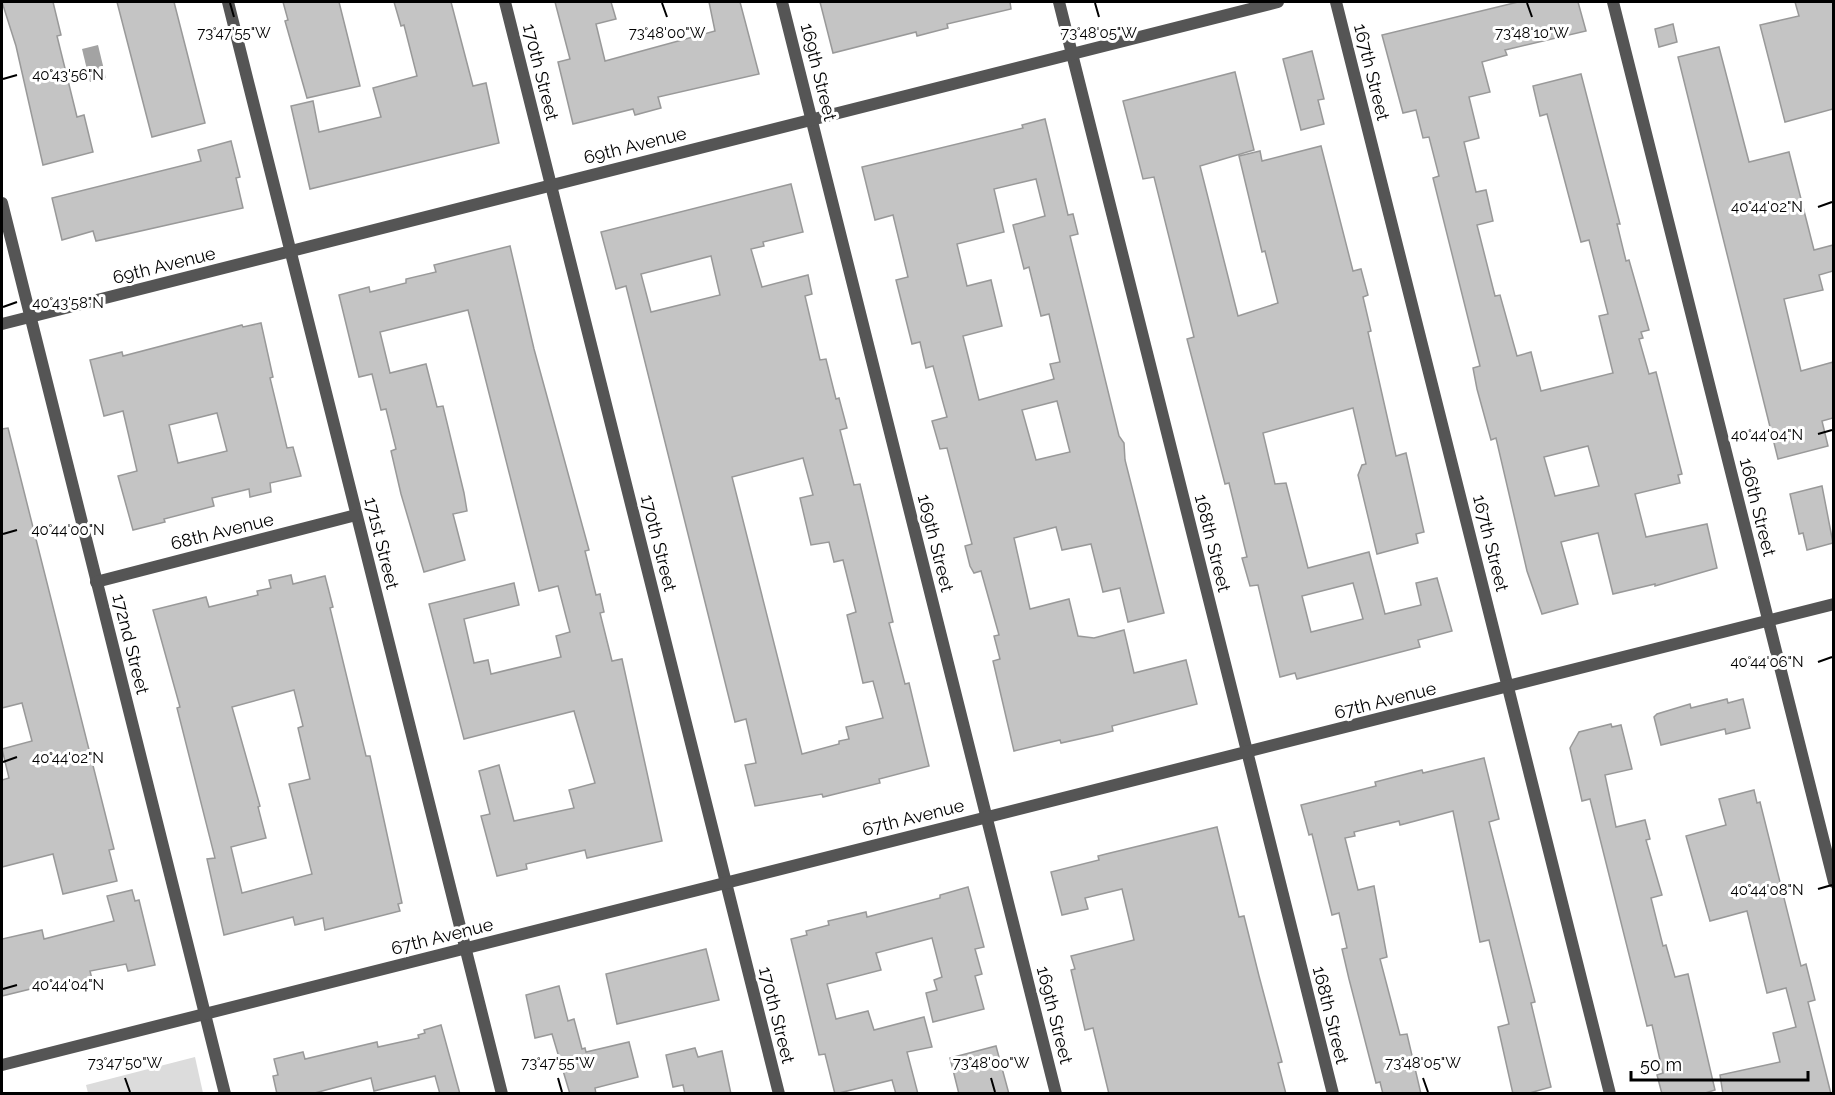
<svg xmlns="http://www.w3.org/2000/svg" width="1835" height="1095" viewBox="0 0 1835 1095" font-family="Raleway,sans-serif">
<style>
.green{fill:#dcdcdc}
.water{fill:#a3a3a3}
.building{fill:#c4c4c4;stroke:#999;stroke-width:1.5;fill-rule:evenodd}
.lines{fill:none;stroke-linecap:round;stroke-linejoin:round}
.minor{stroke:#555;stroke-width:12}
.ticks{fill:none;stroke:#000;stroke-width:2}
.labels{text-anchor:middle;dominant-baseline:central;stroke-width:6;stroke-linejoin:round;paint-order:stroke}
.street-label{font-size:18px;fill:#000;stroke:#fff}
.ticks-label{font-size:15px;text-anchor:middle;fill:#000;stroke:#fff;stroke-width:6;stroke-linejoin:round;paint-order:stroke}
</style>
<rect width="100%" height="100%" fill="#fff"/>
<!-- green -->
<polygon class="green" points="195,1057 203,1093 88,1093 86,1085"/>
<!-- water -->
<polygon class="water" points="98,45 106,78 90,82 82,49"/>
<!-- building -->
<g class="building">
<polygon points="2,2 53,2 61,35 57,36 77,117 84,115 93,152 43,165 16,46"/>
<polygon points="117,2 174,2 205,123 152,137"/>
<polygon points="283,2 339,2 360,86 307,98 285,21 288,20"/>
<polygon points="394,2 451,2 473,86 486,83 499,143 310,189 291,106 313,101 319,132 381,117 373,88 417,76 404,25 401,26"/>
<polygon points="555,2 611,2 616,19 596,24 605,61 715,31 709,2 740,2 759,74 658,97 661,108 635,115 633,109 573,124 558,62 570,59"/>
<polygon points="820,2 1010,2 1011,9 947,24 948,28 917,36 916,32 833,53"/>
<path d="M1518,2H1578L1586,31L1505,50L1507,55L1482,62L1490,92L1469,97L1479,138L1464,142L1476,192L1486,190L1493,221L1477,225L1495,296L1500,295L1517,356L1531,352L1541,391L1613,373L1599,316L1608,314L1589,240L1581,242L1547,114L1540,116L1533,86L1581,74L1620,224H1617L1626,261L1629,260L1649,330L1641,332L1643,338L1639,339L1649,374L1656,372L1682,474L1678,475L1680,483L1635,494L1646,537L1707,524L1717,568L1655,586V584L1613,594L1598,533L1561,542L1578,604L1542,614L1527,571L1496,438L1491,440L1477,389L1473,368L1480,366L1433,178L1439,176L1429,137L1423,138L1416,110L1403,113L1382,35ZM1588,446L1599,486L1555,496L1544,457Z"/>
<polygon points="1795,2 1833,2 1833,109 1785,122 1760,25 1799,16"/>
<polygon points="1673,24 1677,42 1659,47 1655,29"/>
<polygon points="1719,47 1749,162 1789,152 1814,250 1833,245 1833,271 1819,275 1823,290 1784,299 1801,371 1833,362 1833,418 1822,421 1828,446 1778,459 1678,57"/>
<polygon points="1312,51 1324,99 1318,100 1324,124 1301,130 1283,59"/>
<path d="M1235,72L1254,150L1200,166L1238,316L1278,303L1265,251L1262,252L1239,156L1260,151L1262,161L1321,146L1353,271L1361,269L1368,295L1363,297L1371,331L1368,332L1396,456L1406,453L1424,532L1416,534L1418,543L1377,554L1358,475L1362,465L1366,464L1353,408L1263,433L1275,484L1286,483L1308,568L1369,552L1385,614L1421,605L1416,583L1437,578L1452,631L1418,640L1420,647L1297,679L1295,673L1280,677L1258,585L1250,586L1242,558L1247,557L1229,483L1225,484L1187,339L1194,337L1154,177L1143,179L1123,101ZM1353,583L1363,619L1311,632L1302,596Z"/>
<path d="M1045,119L1068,215L1073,214L1078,234L1070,236L1119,436L1124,443L1125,460L1164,613L1128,622L1120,588L1103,592L1091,544L1062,550L1056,527L1014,538L1030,609L1069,599L1078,636L1094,638L1124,630L1134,673L1186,660L1197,704L1112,726L1113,731L1101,734L1061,743L1060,740L1014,751L993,661L1000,659L994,636L999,635L981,571L974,573L970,566L965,546L972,544L947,448L940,449L932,421L947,417L933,366L926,368L920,342L912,344L896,280L908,277L893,215L875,220L862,167L1023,128L1022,125ZM1036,179L1045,216L1013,225L1024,269L1029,267L1041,316L1049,314L1060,362L1050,364L1054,379L979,400L963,336L1002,326L991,280L967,286L957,244L1004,232L994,189ZM1057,401L1070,452L1036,460L1022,410Z"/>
<polygon points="231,141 240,177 236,178 243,208 96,241 93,231 62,240 52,198 201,161 198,150"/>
<path d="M791,184L803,232L763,242L764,246L751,249L762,287L808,275L812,294L805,296L820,360L826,359L836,399L839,398L847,428L840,430L854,485L860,484L893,622L889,623L905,684L909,683L929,766L879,779L880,783L823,797L822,794L755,806L745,765L756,763L746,719L735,722L626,286L616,289L601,232ZM711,256L720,295L651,312L641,274ZM803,458L813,495L800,498L811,545L829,542L834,562L843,560L856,612L847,615L863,683L873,681L883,718L846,727L849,739L839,741V744L802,754L732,477Z"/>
<polygon points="510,246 534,349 589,550 585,551 596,595 600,594 604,612 600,613 612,661 622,659 662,841 587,858 585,850 526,864 527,869 497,876 481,816 490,814 479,771 499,765 514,821 574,808 569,790 595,783 574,711 464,739 429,604 514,583 519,605 464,619 474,663 488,660 491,674 561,657 556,636 570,632 558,586 539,591 468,310 380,332 390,373 426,364 437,407 443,406 464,493 467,511 453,514 465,560 424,572 401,494 391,451 396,449 386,409 381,410 372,374 359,377 339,295 369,287 370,292 406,283 406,279 436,272 434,265"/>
<path d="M261,323L273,377L270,378L287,448L293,447L301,476L270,483L271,492L250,497L249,489L212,498L214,506L164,519L165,522L133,530L118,476L137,471L123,411L104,416L90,360L122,352L123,356L242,325L243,327ZM217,413L227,451L178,463L169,425Z"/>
<polygon points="8,428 114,849 109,850 117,881 63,894 53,854 2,867 2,780 9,778 2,749 32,741 22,703 2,708 2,429"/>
<polygon points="1822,486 1833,543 1807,550 1803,533 1799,534 1790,494"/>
<path d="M291,575L293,584L325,576L333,607L330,608L366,756H370L402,903L398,904L400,911L325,930L323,918L295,925L293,917L224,935L207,859L215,858L177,708L180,707L153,610L206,597L209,607L258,595L257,591L271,588L269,580ZM294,690L303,726L298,728L310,779L289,784L312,874L242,893L231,847L266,838L258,807L260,806L232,707Z"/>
<polygon points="1727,699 1728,703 1743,699 1750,728 1726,734 1725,729 1661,745 1654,717 1657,714 1690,704 1691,708"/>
<polygon points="1611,724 1612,727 1621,725 1632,769 1605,775 1616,827 1645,820 1650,839 1646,840 1662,895 1651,898 1663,946 1666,945 1675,977 1688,974 1715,1090 1702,1094 1662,1094 1657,1075 1663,1073 1652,1025 1647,1026 1590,799 1582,801 1570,748 1579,732"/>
<polygon points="1484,758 1499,819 1489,822 1535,1002 1531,1003 1551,1087 1526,1094 1513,1094 1498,1027 1509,1024 1489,940 1480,942 1453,811 1400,825 1399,821 1354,832 1355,836 1345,838 1358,890 1374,886 1387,957 1380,959 1400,1035 1407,1034 1421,1094 1383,1094 1380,1082 1376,1083 1349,979 1342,949 1347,948 1339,913 1332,915 1312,834 1309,835 1301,805 1376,786 1375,782 1422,770 1423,773"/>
<polygon points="1754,790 1757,803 1760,802 1801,966 1806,964 1815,1000 1808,1002 1831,1094 1723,1094 1720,1075 1780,1062 1773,1033 1796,1027 1786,988 1767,993 1747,911 1710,921 1686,836 1726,825 1719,799"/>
<polygon points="1217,827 1239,917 1244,916 1259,976 1282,1062 1278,1063 1286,1094 1109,1094 1093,1028 1085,1030 1071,970 1075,969 1071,956 1134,940 1122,889 1085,898 1088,909 1062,915 1051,872 1099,860 1098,856 1106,854"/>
<polygon points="968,887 984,947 975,949 982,974 975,976 984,1009 933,1022 926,993 937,990 934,980 942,977 932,938 876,953 881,970 827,984 836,1019 868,1011 874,1030 924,1017 932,1047 907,1052 918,1094 896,1094 892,1080 835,1094 825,1054 819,1055 791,939 807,935 806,931 829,925 828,921 866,912 867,917 940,898 940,895"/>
<polygon points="132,890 135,901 139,900 155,965 128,971 126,964 90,971 92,979 44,991 43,986 2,996 2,939 42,930 44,939 114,921 107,896"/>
<polygon points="706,949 719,1000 617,1024 606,974"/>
<polygon points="559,986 568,1021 574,1019 582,1049 585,1048 586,1052 629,1042 638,1077 595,1088 596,1094 570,1094 552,1034 535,1038 526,995"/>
<polygon points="441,1025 460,1094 440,1094 435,1076 374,1091 371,1078 311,1094 277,1094 273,1076 278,1075 274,1059 303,1052 305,1059 377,1042 378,1047 419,1038 418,1035 425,1033 424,1030"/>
<polygon points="996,1046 1009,1094 959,1094 950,1058"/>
<polygon points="695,1048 698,1057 722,1051 731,1094 685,1094 683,1085 673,1087 666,1055"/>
</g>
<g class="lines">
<!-- minor -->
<g class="minor">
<polyline points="228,2 502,1094"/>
<polyline points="505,2 779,1094"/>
<polyline points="782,2 1056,1094"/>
<polyline points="1059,2 1333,1094"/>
<polyline points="1336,2 1610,1094"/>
<polyline points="1613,2 1834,882"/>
<polyline points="2,203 225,1094"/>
<polyline points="2,324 1278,2"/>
<polyline points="96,582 356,515"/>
<polyline points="2,1065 1834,604"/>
</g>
</g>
<!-- ticks -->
<path class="ticks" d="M230,3L234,17M662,3L667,17M1095,3L1099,17M1527,3L1532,17M3,79L17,75M1818,207L1832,202M3,307L17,302M1818,434L1832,430M3,534L17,530M1818,662L1832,657M3,762L17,757M1818,889L1832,885M3,989L17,985M125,1078L130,1092M558,1078L562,1092M991,1078L995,1092M1423,1078L1428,1092"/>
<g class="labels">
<!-- street labels -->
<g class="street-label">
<text transform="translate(541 72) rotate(76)">170th Street</text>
<text transform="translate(819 72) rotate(76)">169th Street</text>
<text transform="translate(1372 72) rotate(76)">167th Street</text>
<text transform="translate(635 145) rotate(-14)">69th Avenue</text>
<text transform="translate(164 265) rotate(-14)">69th Avenue</text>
<text transform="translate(1758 507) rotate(76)">166th Street</text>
<text transform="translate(222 531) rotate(-14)">68th Avenue</text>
<text transform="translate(382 543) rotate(76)">171st Street</text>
<text transform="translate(659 543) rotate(76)">170th Street</text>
<text transform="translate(936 543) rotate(76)">169th Street</text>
<text transform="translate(1213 543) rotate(76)">168th Street</text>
<text transform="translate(1491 543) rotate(76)">167th Street</text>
<text transform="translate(131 644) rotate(76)">172nd Street</text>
<text transform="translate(1385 700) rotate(-14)">67th Avenue</text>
<text transform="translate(913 817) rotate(-14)">67th Avenue</text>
<text transform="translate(442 936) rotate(-14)">67th Avenue</text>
<text transform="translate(777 1015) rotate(76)">170th Street</text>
<text transform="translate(1055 1015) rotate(76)">169th Street</text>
<text transform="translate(1331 1015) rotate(76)">168th Street</text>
</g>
</g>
<g class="ticks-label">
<text x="234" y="38">73°47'55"W</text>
<text x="667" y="38">73°48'00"W</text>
<text x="1099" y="38">73°48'05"W</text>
<text x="1532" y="38">73°48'10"W</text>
<text x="68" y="80">40°43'56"N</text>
<text x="1767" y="212">40°44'02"N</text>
<text x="68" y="308">40°43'58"N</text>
<text x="1767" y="440">40°44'04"N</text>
<text x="68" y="535">40°44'00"N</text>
<text x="1767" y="667">40°44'06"N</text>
<text x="68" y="763">40°44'02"N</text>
<text x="1767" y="895">40°44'08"N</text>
<text x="68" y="990">40°44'04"N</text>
<text x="125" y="1068">73°47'50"W</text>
<text x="558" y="1068">73°47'55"W</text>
<text x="991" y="1068">73°48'00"W</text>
<text x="1423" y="1068">73°48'05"W</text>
</g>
<!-- border -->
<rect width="1835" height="1095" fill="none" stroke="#000000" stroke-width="6"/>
<!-- scale -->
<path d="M1631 1071v9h177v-9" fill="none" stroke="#000000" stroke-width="3"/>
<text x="1640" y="1071" font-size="18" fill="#000000" stroke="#ffffff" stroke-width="4.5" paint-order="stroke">50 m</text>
</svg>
